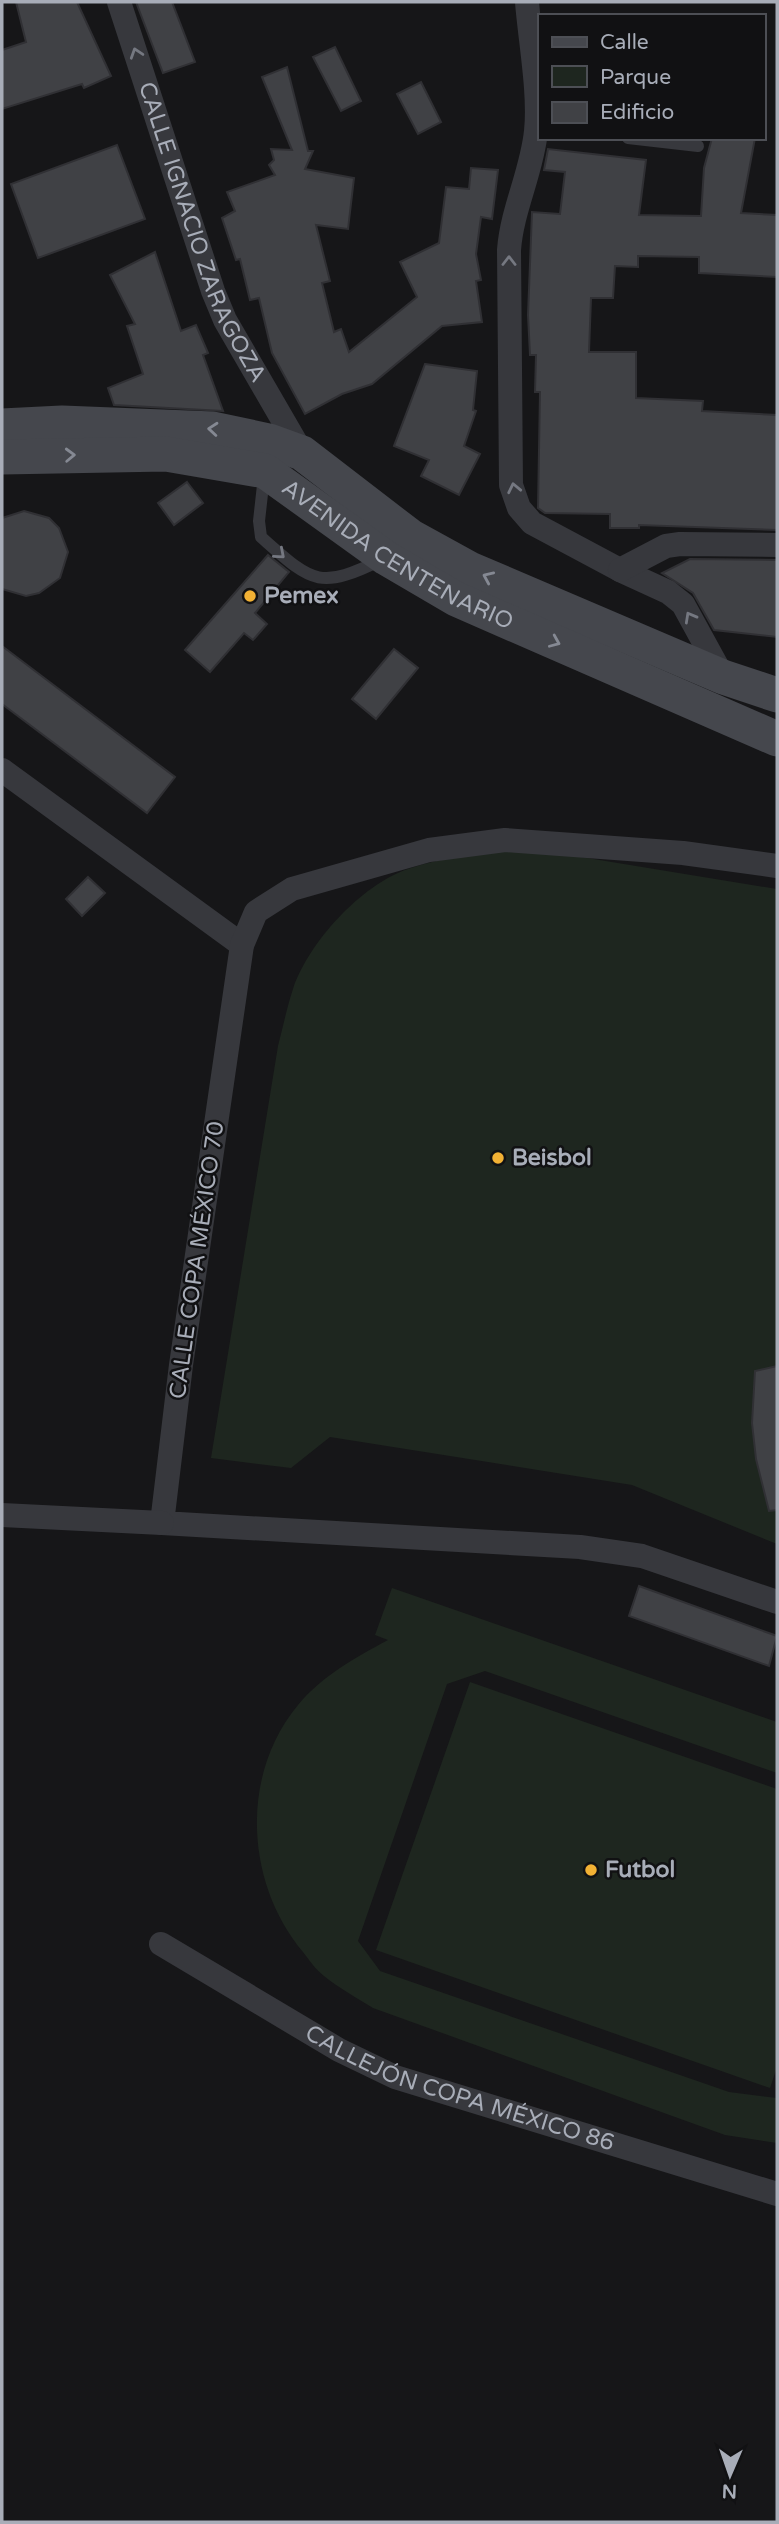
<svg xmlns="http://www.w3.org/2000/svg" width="779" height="2524" viewBox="0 0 779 2524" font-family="'Varela Round',sans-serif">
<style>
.green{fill:#1e261f}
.building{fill:#404145;stroke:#303034;stroke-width:2}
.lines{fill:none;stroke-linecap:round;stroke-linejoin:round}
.service{stroke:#37383d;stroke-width:12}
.minor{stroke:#37383d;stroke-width:24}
.secondary{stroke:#45474d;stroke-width:35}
.oneway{stroke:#757881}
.oneway2{stroke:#858993}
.poi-dot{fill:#f2b134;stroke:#111113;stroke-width:2.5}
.labels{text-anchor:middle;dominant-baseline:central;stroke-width:5;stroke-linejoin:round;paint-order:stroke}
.street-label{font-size:23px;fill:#a8adb8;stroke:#111113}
.poi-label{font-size:23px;font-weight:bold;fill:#a8adb8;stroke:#111113;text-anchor:start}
</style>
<rect width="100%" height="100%" fill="#161618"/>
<!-- green -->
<g class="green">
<path d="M513,851L569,855L777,889V1544L632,1485L330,1437L291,1468L211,1458L278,1046C283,1027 287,1007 293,989C309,942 361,885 408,869C442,857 478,854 513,851Z"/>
<path d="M392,1588L777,1722V1773L485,1671L447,1684L358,1941L380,1971L729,2092L777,2098V2143L725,2135L373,2008C357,1998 339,1988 324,1976C316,1970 309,1960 303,1952C246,1884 239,1776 298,1705C323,1675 355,1658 388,1640L375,1635Z"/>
<polygon points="470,1682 777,1789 777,2067 770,2088 376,1950"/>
</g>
<!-- building -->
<g class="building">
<polygon points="16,2 77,2 111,76 84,88 82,84 2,109 2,50 26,42"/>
<polygon points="136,2 172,2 195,62 163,73"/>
<polygon points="335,47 361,101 341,111 313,57"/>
<polygon points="287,67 308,151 313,151 305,169 354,178 348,229 316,225 330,281 322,283 334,332 341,329 349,352 417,297 400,262 439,243 446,187 469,189 471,168 498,170 492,219 481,217 476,254 481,280 476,281 482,322 442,326 372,384 342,394 305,414 272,353 259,298 250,300 240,259 236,260 222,218 235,211 227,192 275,175 269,165 274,160 271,149 292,150 262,77"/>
<polygon points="421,82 441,122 418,134 397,94"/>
<polygon points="712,138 755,138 741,213 777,215 777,277 699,273 699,257 638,256 638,267 615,266 613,298 591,298 589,352 636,352 636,398 703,401 702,411 777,415 777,530 639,525 639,528 610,528 610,514 545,513 538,508 540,392 535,392 536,355 530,355 528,315 532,212 560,214 565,172 544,170 548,149 646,160 639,215 701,216 704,168"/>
<polygon points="117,145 145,219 38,258 11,184"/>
<polygon points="155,252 181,331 196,325 208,353 203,355 223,411 114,405 108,388 143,374 127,326 135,324 110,275"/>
<polygon points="425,364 477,371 473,410 476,411 464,446 480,454 459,495 421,476 429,460 394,446"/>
<polygon points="187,482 203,503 174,525 158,503"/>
<polygon points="24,511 49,518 59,528 68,552 60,578 39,593 26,596 2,589 2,518"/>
<polygon points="268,555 289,572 255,613 267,624 253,640 244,633 210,672 185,650"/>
<polygon points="690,559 777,560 777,637 714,630 693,593 662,573"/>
<polygon points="2,646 175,777 147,813 2,704"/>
<polygon points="394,649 418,668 376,719 352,699"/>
<polygon points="88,877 105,893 82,916 66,899"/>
<polygon points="777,1366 777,1510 769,1511 756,1459 752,1423 755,1371"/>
<polygon points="639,1586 777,1636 769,1666 629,1616"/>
</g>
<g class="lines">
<!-- service -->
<g class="service">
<polyline points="628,138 698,146"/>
<path d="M264,476L259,521L261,537C312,582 318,591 383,559"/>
</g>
<!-- minor -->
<g class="minor">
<path id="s1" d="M119,2L213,291L225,320L302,453"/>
<path d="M527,2C530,40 540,94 536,131C532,172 512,209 509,250L511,485L519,508L532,523L620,570L668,592L683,604L723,677"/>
<polyline points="620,570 666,546 680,544 777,545"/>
<polyline points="2,770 242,945"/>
<polyline points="777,866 683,853 505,840 429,850 292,889 256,912 242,945 181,1365 162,1523 580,1547 642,1556 777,1602"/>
<polyline points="2,1515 162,1523"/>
<path id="s2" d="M161,1944L339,2050L395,2077L777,2194"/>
</g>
<!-- secondary -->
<g class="secondary">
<polyline points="2,426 62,423 213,429 269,441 302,453 410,536 470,569 723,677 777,695"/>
<path id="s3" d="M2,457L166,454L265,471L386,558L456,599L777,739"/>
</g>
</g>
<!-- one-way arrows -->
<defs><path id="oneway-chevron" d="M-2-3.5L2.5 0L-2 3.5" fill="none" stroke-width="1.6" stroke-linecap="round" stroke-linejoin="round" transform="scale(1.75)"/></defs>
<g class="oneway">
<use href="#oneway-chevron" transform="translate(136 53) rotate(-108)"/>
<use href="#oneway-chevron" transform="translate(509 261) rotate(-90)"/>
<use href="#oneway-chevron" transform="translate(514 488) rotate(-102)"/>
<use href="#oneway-chevron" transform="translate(280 554) rotate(41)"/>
<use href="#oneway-chevron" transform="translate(690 617) rotate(-119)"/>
</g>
<g class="oneway2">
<use href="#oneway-chevron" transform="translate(213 429) rotate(-175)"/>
<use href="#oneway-chevron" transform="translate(70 455) rotate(-2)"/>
<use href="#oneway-chevron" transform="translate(488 577) rotate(-156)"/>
<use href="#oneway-chevron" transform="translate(555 642) rotate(23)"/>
</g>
<!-- markers -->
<g class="poi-dot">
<circle cx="250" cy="596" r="7"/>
<circle cx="498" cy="1158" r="7"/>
<circle cx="591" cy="1870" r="7"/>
</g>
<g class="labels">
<!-- street labels -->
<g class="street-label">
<text stroke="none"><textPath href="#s1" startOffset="245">CALLE IGNACIO ZARAGOZA</textPath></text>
<text stroke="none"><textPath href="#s3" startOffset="422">AVENIDA CENTENARIO</textPath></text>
<text transform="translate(197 1260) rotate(-82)">CALLE COPA MÉXICO 70</text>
<text stroke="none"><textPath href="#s2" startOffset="334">CALLEJÓN COPA MÉXICO 86</textPath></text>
</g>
<!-- poi labels -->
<g class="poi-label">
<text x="264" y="596">Pemex</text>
<text x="512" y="1158">Beisbol</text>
<text x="605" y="1870">Futbol</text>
</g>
</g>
<!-- border -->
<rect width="779" height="2524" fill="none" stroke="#a8adb8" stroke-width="7"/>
<!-- legend -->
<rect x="538" y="14" width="228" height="126" fill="#111113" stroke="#4d4f55" stroke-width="2"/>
<rect x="552" y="37" width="35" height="10" fill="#45474d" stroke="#4d4f55" stroke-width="2"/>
<text x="600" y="49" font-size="21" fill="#a8adb8">Calle</text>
<rect x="552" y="66" width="35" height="21" fill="#1e261f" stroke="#4d4f55" stroke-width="2"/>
<text x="600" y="84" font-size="21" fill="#a8adb8">Parque</text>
<rect x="552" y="102" width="35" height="21" fill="#404145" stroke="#4d4f55" stroke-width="2"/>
<text x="600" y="119" font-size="21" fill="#a8adb8">Edificio</text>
<!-- north arrow -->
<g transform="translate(730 2475) rotate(182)" stroke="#111113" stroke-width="5" paint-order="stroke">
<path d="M0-5L12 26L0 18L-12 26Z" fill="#a8adb8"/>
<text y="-10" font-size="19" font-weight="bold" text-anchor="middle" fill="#a8adb8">N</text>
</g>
</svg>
